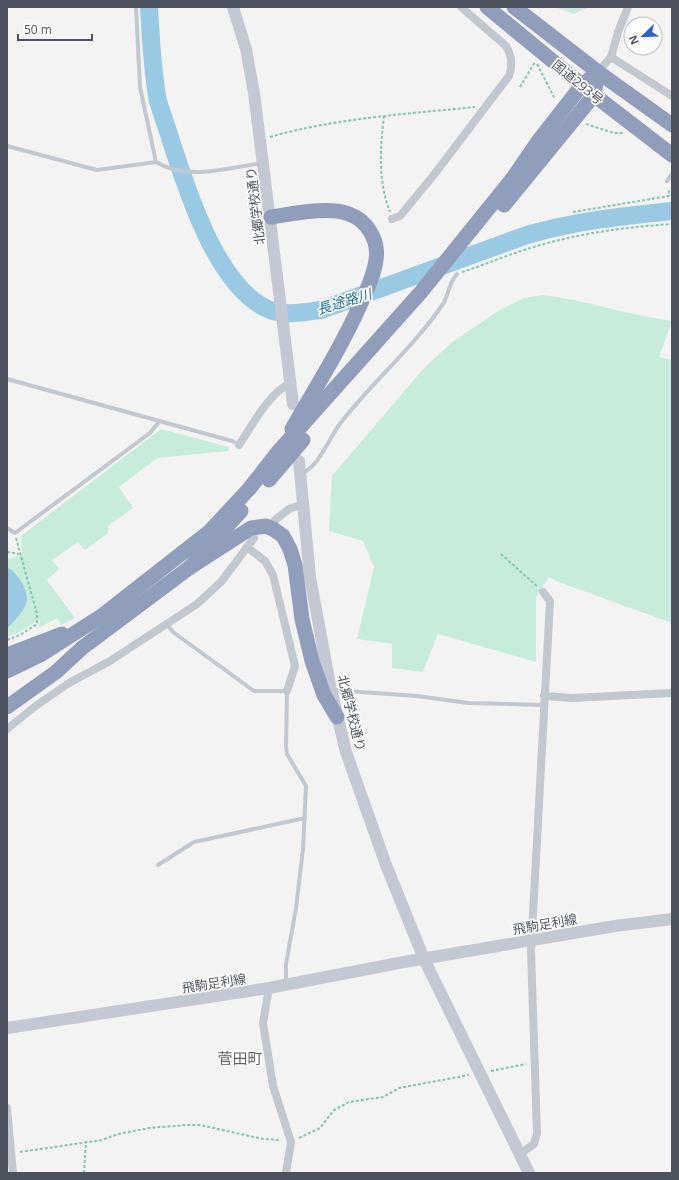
<svg xmlns="http://www.w3.org/2000/svg" width="679" height="1180" viewBox="0 0 679 1180" font-family="'Open Sans','Noto Sans JP',sans-serif">
<style>
.green{fill:#c7ecdb}
.water{fill:#99c9e3}
.lines{fill:none;stroke-linecap:round;stroke-linejoin:round}
.river{stroke:#99c9e3;stroke-width:18}
.path{stroke:#83c6af;stroke-width:2;stroke-dasharray:3 2;stroke-linecap:butt}
.lane{stroke:#c2c8cf;stroke-width:4}
.street{stroke:#c2c8cf;stroke-width:8}
.secondary{stroke:#c3c8d3;stroke-width:12}
.highway{stroke:#909ebb;stroke-width:15}
.labels{text-anchor:middle;dominant-baseline:central;stroke-width:3.5;stroke-linejoin:round;paint-order:stroke}
.street-label{font-size:13px;fill:#4c535e;stroke:#fff}
.water-label{font-size:14px;font-style:italic;fill:#1d71a0;stroke:#fff}
.quarter-label{font-size:15px;fill:#5f6266;stroke:#fff}
</style>
<rect width="100%" height="100%" fill="#f4f3f3"/>
<!-- green -->
<g class="green">
<polygon points="555,7 589,7 574,14"/>
<path d="M542,295C586,300 628,315 672,321L659,357L672,360V623L561,583L549,577L536,597V662L438,634L423,672L392,668V644L357,639L374,567L363,541L329,531L332,476L424,368L451,343L498,311L524,298Z"/>
<polygon points="161,429 229,447 228,451 157,458 119,487 133,508 109,525 107,534 85,550 78,542 52,560 59,569 47,580 75,618 61,625 57,618 39,628 40,619 16,634 7,636 7,559 22,555 21,536"/>
</g>
<!-- water -->
<path class="water" d="M7,567C17,573 27,587 27,600C27,608 13,623 7,628Z"/>
<g class="lines">
<!-- river -->
<path class="river" d="M149,7C151,38 152,70 158,101C162,115 168,130 172,144C188,193 218,289 270,310C285,316 305,312 321,310L527,235C575,221 623,216 672,211"/>
<!-- path -->
<g class="path">
<polyline points="537,64 555,99"/>
<polyline points="520,87 535,62"/>
<path d="M384,116C380,148 378,181 390,212"/>
<polyline points="586,124 614,133 624,133"/>
<path d="M270,137C336,118 407,114 475,107"/>
<polyline points="573,212 669,196 669,188"/>
<path d="M462,272C487,264 512,253 537,246C581,233 626,227 672,224"/>
<polyline points="7,552 19,554"/>
<polyline points="501,554 538,587"/>
<polyline points="7,640 20,635 37,624 37,614 16,538"/>
<polyline points="491,1071 526,1064"/>
<polyline points="299,1138 320,1128 334,1110 349,1102 383,1097 399,1088 469,1075"/>
<polyline points="20,1152 102,1140 118,1134 149,1128 187,1125 200,1125 263,1139 281,1140"/>
<polyline points="84,1173 86,1141"/>
</g>
<!-- lane -->
<g class="lane">
<polyline points="136,7 140,87 156,162"/>
<path d="M7,146L97,170L156,162C186,181 229,168 262,163"/>
<polyline points="667,181 672,174"/>
<polyline points="7,379 232,441 239,445"/>
<path d="M303,473C319,465 328,441 339,425C371,383 413,348 443,304C449,294 449,282 457,274"/>
<polyline points="7,528 15,533 150,433 159,422"/>
<polyline points="167,625 173,632 254,691 287,691 286,746 287,754 306,786 303,849 296,908 286,964 286,983"/>
<polyline points="333,690 417,696 468,703 543,705"/>
<polyline points="158,865 194,842 305,818"/>
</g>
<!-- street -->
<g class="street">
<polyline points="611,57 618,32 628,7"/>
<polyline points="598,72 611,57 672,96"/>
<path d="M392,219L400,216L433,176L509,76C513,65 512,56 506,46L461,7"/>
<path d="M239,445C252,426 269,392 291,383"/>
<polyline points="275,520 289,509 303,504"/>
<polyline points="247,547 265,561 273,575 295,666 287,691"/>
<polyline points="544,696 572,698 672,693"/>
<polyline points="7,729 37,705 69,683 110,661 197,604 221,582 254,538"/>
<polyline points="269,988 263,1023 273,1086 291,1142 286,1173"/>
<polyline points="7,1108 13,1173"/>
<polyline points="520,1154 534,1144 537,1133 531,951 550,601 543,592"/>
</g>
<!-- secondary -->
<g class="secondary">
<polyline points="233,7 246,49 254,93 293,404"/>
<polyline points="299,461 310,577 331,690 346,752 386,865 424,959 529,1173"/>
<polyline points="7,1028 269,988 404,962 615,926 672,919"/>
</g>
<!-- highway -->
<g class="highway">
<polyline points="487,7 594,95 672,155"/>
<polyline points="514,7 598,72 672,125"/>
<polyline points="504,205 594,95 598,72"/>
<path d="M271,217C292,214 329,206 349,214C368,221 379,241 376,260C374,275 367,290 361,303C341,348 316,387 292,429"/>
<polyline points="269,480 303,440"/>
<polyline points="189,568 241,511"/>
<polyline points="7,655 62,634"/>
<polyline points="7,671 42,654 103,615 209,532 249,489 278,452 421,292 513,178 539,140 582,85 598,72"/>
<polyline points="7,707 56,672 82,648 189,568 251,528 266,526 273,529 283,536 290,549 295,565 302,619 312,661 324,695 337,717"/>
</g>
</g>
<g class="labels">
<!-- street labels -->
<g class="street-label">
<text transform="translate(578 82) rotate(39)">国道293号</text>
<text transform="translate(255 206) rotate(-97)">北郷学校通り</text>
<text transform="translate(352 713) rotate(76)">北郷学校通り</text>
<text transform="translate(545 924) rotate(-10)">飛駒足利線</text>
<text transform="translate(214 983) rotate(-9)">飛駒足利線</text>
</g>
<!-- water labels -->
<g class="water-label">
<text transform="translate(344 301) rotate(-17)">長途路川</text>
</g>
<!-- quarter labels -->
<g class="quarter-label">
<text x="240" y="1058">菅田町</text>
</g>
</g>
<!-- border -->
<rect width="679" height="1180" fill="none" stroke="#4c535e" stroke-width="16"/>
<!-- north arrow -->
<g transform="translate(643 36) rotate(247)"><circle r="19" fill="#ffffff" stroke="#b7babf"/>
<path d="M0-3L7 15L0 10L-7 15Z" fill="#305ed1"/>
<text y="-6" font-size="11" font-weight="bold" text-anchor="middle" fill="#4c535e">N</text>
</g>
<!-- scale -->
<path d="M18 34v6h74v-6" fill="none" stroke="#4c535e" stroke-width="2"/>
<text x="24" y="34" font-size="12" fill="#4c535e" stroke="#ffffff" stroke-width="3" paint-order="stroke">50 m</text>
</svg>
